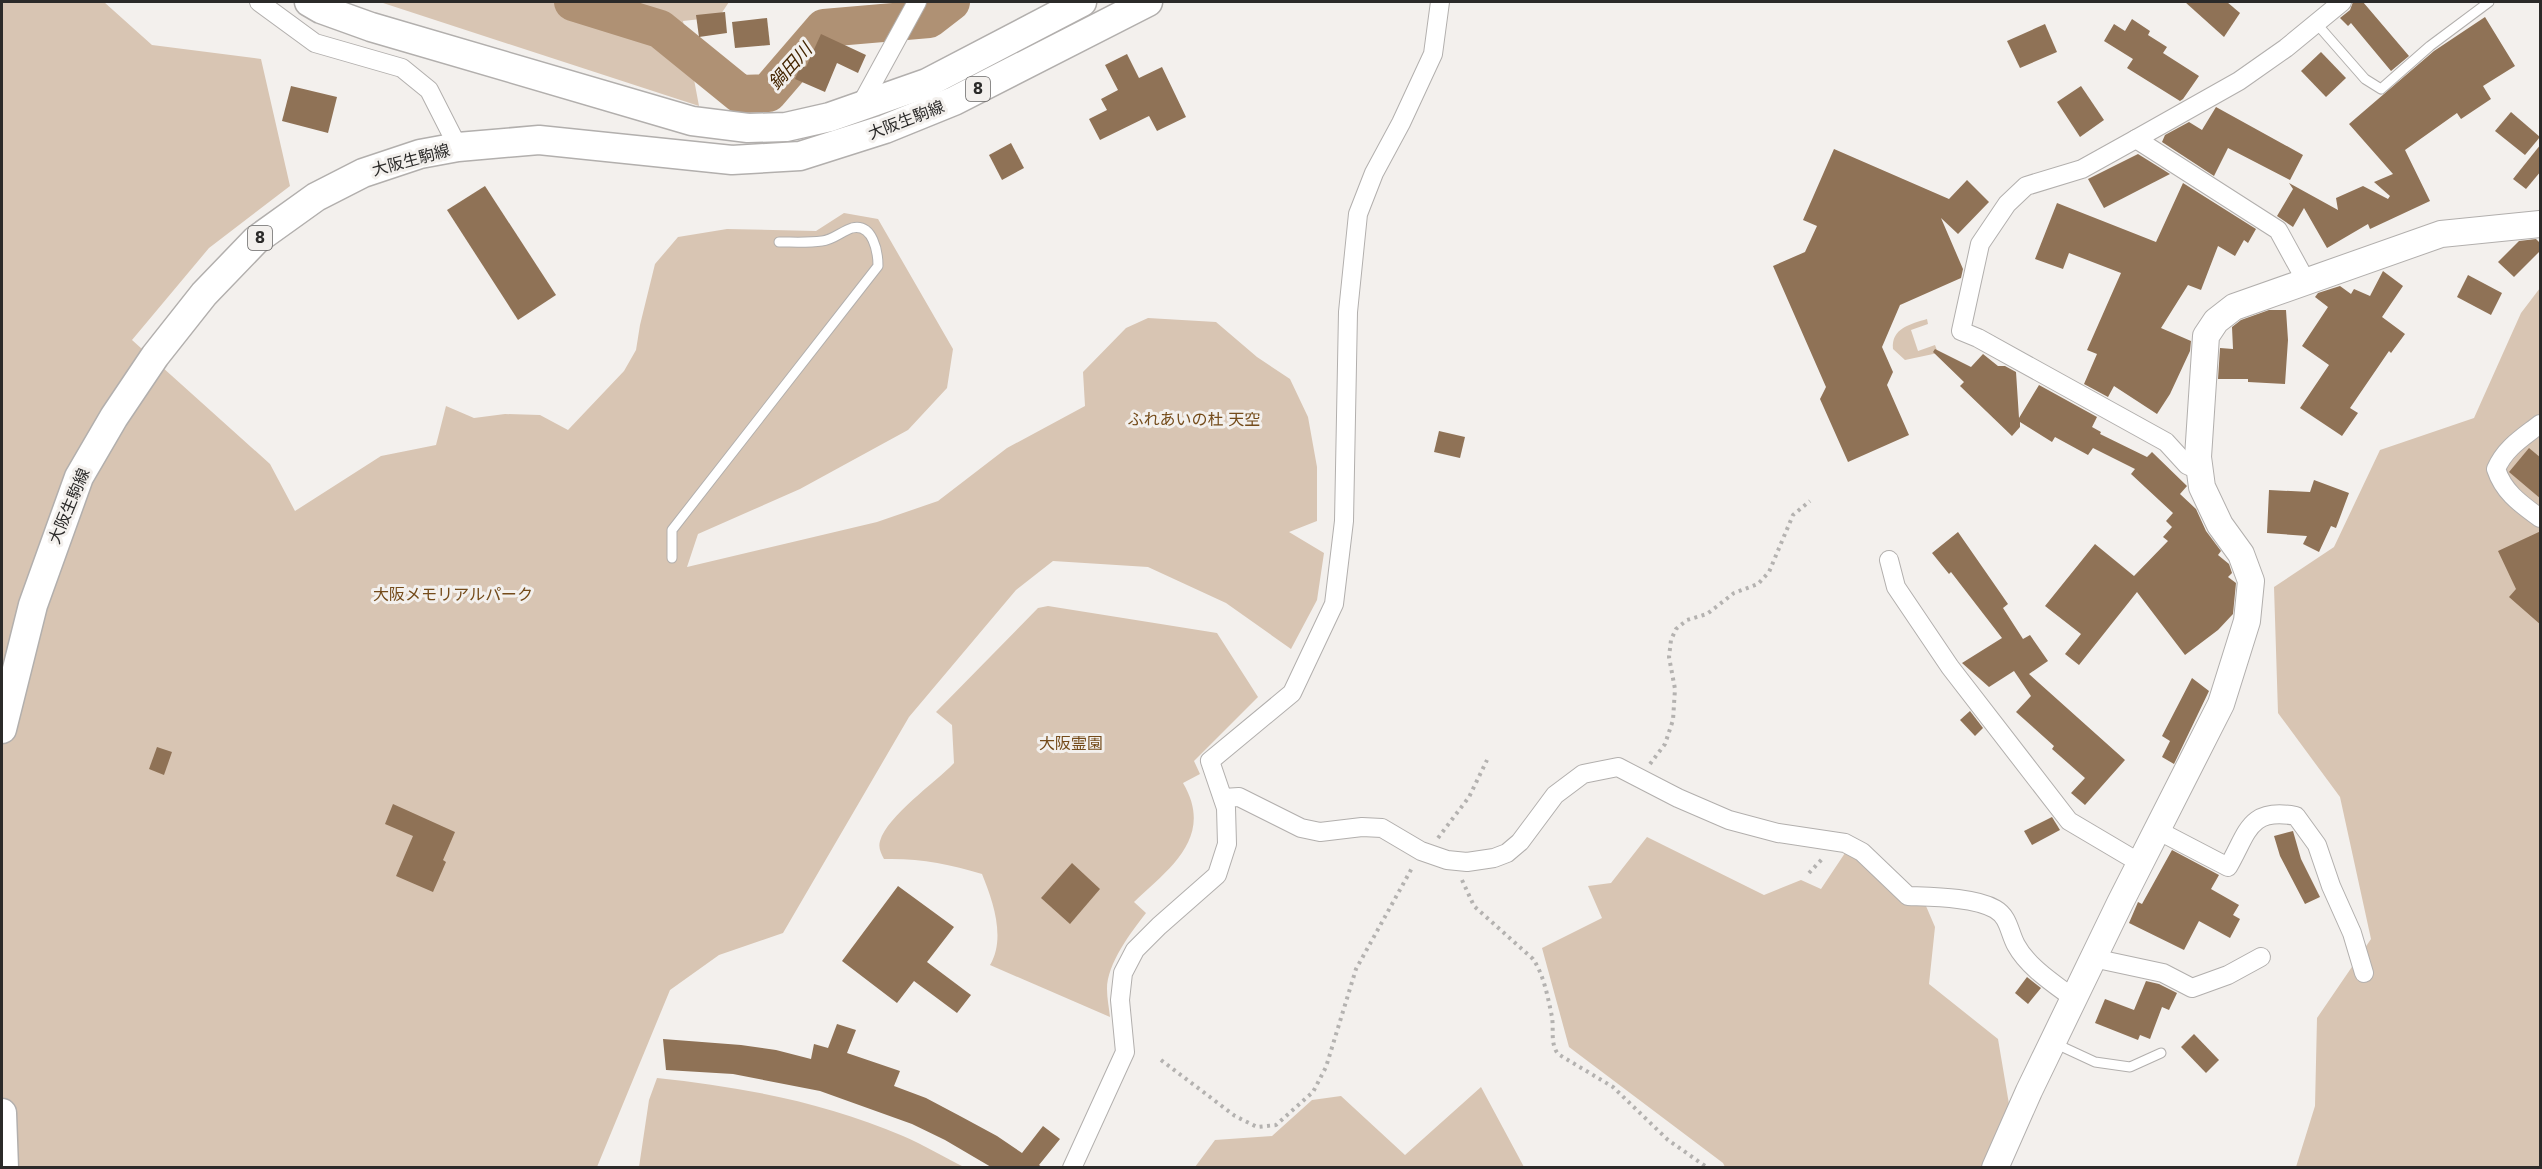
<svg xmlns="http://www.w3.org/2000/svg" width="2542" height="1169" viewBox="0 0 2542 1169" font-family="'DejaVu Sans','Noto Sans JP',sans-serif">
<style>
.green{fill:#d8c5b3}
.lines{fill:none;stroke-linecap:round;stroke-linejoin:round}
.river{stroke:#af9174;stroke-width:38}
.building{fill:#8f7256}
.lane-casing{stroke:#b2afad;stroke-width:11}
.street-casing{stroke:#b2afad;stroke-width:20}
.secondary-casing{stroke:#b2afad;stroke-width:28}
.primary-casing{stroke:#b2afad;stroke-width:31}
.path{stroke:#b4b2b0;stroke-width:4;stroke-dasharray:3 4.5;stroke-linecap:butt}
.lane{stroke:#fff;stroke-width:9}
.street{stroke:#fff;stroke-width:18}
.secondary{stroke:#fff;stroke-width:26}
.primary{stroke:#fff;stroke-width:28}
.labels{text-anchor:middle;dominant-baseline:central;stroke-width:6;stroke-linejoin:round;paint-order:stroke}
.shield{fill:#f3f0ed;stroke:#676564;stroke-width:1.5}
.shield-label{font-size:15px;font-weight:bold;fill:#2b2a29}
.street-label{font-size:16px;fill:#2b2a29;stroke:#f3f0ed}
.park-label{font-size:16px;fill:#744b1a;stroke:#f3f0ed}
.water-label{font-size:18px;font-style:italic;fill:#442500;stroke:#f3f0ed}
</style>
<rect width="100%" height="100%" fill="#f3f0ed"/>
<!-- green -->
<g class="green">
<polygon points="2,2 104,2 152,45 261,59 290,186 209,248 132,340 270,464 295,511 381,456 436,445 446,406 474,418 505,414 540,415 568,430 624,371 636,350 640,325 655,264 678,237 727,229 816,231 844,213 878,219 953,349 947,388 908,430 800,489 698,534 687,567 877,522 938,501 1007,448 1085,406 1083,372 1126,328 1148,318 1216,322 1257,357 1290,379 1308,417 1317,467 1317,521 1289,532 1324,553 1317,600 1291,649 1226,603 1148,567 1053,561 1016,590 909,717 783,933 719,955 670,990 597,1167 2,1168"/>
<polygon points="380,2 729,2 719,17 683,21 699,106"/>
<polygon points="2540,288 2540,1167 2296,1167 2315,1106 2317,1018 2371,939 2340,797 2278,713 2274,587 2334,547 2380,450 2474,418 2521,313"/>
<path d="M1927,319L1928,324L1911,330L1918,351L1935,345L1938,353L1905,360L1893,349C1891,328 1911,324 1927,319Z"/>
<path d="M1048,606L1217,633L1258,697L1194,761L1200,774L1183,783C1215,837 1169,869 1134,902L1146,913C1131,932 1107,964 1107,989C1107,998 1109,1008 1110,1017L990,965C1006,938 993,901 982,874C949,864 919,858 884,859C881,853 878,848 880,841C888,815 935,783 954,763L952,725L936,712L1038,608Z"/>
<polygon points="1647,837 1764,895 1801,880 1821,889 1847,850 1910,905 1926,906 1935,927 1929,984 1998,1039 2011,1116 1983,1167 1725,1167 1723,1163 1569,1047 1542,948 1602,918 1588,886 1611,883"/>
<path d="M657,1078C741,1087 824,1102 903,1136C924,1145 944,1157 964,1167H639L649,1100Z"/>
<polygon points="1481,1087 1524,1167 1195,1167 1215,1140 1272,1136 1312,1100 1341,1096 1405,1155"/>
</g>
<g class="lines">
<!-- river -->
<polyline class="river" points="573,2 660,29 740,94 768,93 824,28 929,19 951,2"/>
</g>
<!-- building -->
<g class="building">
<polygon points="2185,2 2227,2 2240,13 2224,37"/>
<polygon points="2353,2 2363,2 2409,56 2391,71 2351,23 2348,26 2340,18 2350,10"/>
<polygon points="725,12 727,33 699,37 696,15"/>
<polygon points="2485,17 2515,66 2483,86 2491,99 2461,119 2457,113 2405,150 2430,201 2370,229 2368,224 2327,248 2304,208 2293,227 2277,216 2293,189 2289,183 2338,210 2336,198 2363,186 2388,199 2390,196 2374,182 2393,174 2349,124 2434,51"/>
<polygon points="767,18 770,45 735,48 732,22"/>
<polygon points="2132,19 2150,31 2148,35 2167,47 2163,53 2199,76 2183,99 2180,101 2127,68 2133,59 2104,41 2114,24 2125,31"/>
<polygon points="2045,24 2057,52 2020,68 2007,41"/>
<polygon points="821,34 866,55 858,73 837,63 825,92 795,79 801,65 806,67"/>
<polygon points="2321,52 2346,78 2326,97 2301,71"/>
<polygon points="1127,54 1139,78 1162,67 1186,117 1157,131 1149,116 1100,140 1089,119 1107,110 1101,99 1118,90 1105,65"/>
<polygon points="291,86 337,97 328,133 282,121"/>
<polygon points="2081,86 2104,120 2080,137 2057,102"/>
<polygon points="2216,107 2303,155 2290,180 2228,148 2214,176 2162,142 2165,135 2189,122 2202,130"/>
<polygon points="2511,112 2540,137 2525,155 2495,131"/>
<polygon points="1011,143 1024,168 1002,180 989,155"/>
<polygon points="2541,144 2541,171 2526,189 2513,179"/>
<polygon points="1834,149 1949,199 1967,180 1989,202 1958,234 1941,218 1963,269 1961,278 1900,305 1882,347 1893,372 1887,385 1909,435 1848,462 1820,399 1826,387 1773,266 1805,252 1817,226 1803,220"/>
<polygon points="2138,154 2170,174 2104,208 2088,179"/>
<polygon points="2183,183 2256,229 2248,243 2244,240 2235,256 2218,246 2201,290 2188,285 2161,328 2191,341 2190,351 2170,394 2157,414 2114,386 2108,397 2084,384 2097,354 2087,350 2121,273 2069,253 2063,269 2035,259 2057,203 2156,242"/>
<polygon points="485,186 556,295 518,320 447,210"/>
<polygon points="2536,239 2541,244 2541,250 2514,277 2498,262 2519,241"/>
<polygon points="2383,271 2403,286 2382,317 2405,334 2391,353 2389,351 2350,408 2358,413 2342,436 2300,408 2329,365 2302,346 2328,307 2315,297 2318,293 2340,286 2351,294 2354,289 2370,296"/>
<polygon points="2468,275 2502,293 2491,315 2457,297"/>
<polygon points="2269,310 2286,310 2288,340 2285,384 2248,382 2248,379 2218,379 2220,348 2233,349 2232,327 2241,320"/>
<polygon points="1935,349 1971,367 1983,354 1998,366 2005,366 2016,372 2019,418 2039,385 2097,417 2092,427 2101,432 2100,434 2147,457 2152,452 2187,486 2180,494 2196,509 2206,531 2221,551 2218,555 2229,564 2232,573 2228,577 2236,583 2233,614 2218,630 2185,655 2137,592 2079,665 2065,654 2081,634 2045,606 2095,544 2134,576 2168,541 2163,537 2172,527 2166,521 2173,513 2131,474 2135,469 2093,448 2088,455 2055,437 2052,442 2020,422 2020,427 2012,436 1960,386 1964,382 1933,352"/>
<polygon points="1439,431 1465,437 1460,458 1434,452"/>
<polygon points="2529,448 2541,458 2541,499 2509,472"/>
<polygon points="2314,480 2349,493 2336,528 2331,526 2319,552 2303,544 2307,536 2267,533 2269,490 2310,492"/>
<polygon points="2541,531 2541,625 2509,597 2516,589 2498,551"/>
<polygon points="1958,532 2008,604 2003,608 2023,639 2030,635 2048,661 2029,674 2125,760 2085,805 2071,793 2085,778 2052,749 2054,746 2016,712 2031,696 2014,671 1989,687 1962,663 2002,638 1951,572 1949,574 1932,553"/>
<polygon points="2192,678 2209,691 2174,764 2162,757 2170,741 2162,736"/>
<polygon points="1970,711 1983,728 1975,736 1960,720"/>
<polygon points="157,747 172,752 164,775 149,769"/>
<polygon points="393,804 455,832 443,860 446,862 433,892 396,876 413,836 385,824"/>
<polygon points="2052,817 2060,830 2032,845 2024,831"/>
<polygon points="2293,831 2301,859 2320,897 2305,904 2280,856 2274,836"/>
<polygon points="2172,850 2219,875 2211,889 2239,905 2233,915 2240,919 2230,938 2199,921 2184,950 2129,923 2138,902 2142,904"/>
<polygon points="1072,863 1100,889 1070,924 1041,898"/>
<polygon points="898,886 954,927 927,962 971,995 957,1013 914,981 897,1003 842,961"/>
<polygon points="2027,977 2041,988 2028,1004 2015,993"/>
<polygon points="2146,981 2159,984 2177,993 2169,1010 2162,1007 2150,1039 2140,1035 2138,1040 2095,1023 2105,999 2134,1010"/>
<polygon points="837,1024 856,1030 847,1053 900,1071 894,1086 926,1098 960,1116 997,1136 1022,1153 1043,1126 1060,1139 1039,1165 1042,1167 991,1167 945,1140 912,1124 820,1091 733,1074 666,1070 663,1039 741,1045 776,1050 811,1059 814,1044 828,1048"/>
<polygon points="2194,1034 2219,1060 2206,1073 2181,1047"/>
</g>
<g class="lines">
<defs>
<g id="lane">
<polyline points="2316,23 2365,79 2381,89 2430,46 2489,2"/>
<path d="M672,558V530L878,266C878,252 873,223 852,228C842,231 833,240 822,241C808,243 793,242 779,242"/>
<polyline points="2054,1043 2095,1062 2130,1067 2161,1053"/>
</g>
<g id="street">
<polyline points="259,2 315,43 402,68 429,90 458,147"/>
<polyline points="859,108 917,2"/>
<polyline points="2136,139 2082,169 2026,186 2007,204 1980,244 1961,331 1978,338 2166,442 2187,465 2200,471"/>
<polyline points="2306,281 2278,230 2136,139 2239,81 2286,48 2342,2"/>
<path d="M2540,424C2522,438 2505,448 2496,469C2504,493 2521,504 2540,518"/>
<polyline points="1889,560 1896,587 1950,667 2069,821 2140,863"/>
<path d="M1223,798L1239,797L1301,828L1320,832L1362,827L1382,828L1421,851L1447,860L1467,862L1494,858L1507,853L1520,842L1555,795L1583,774L1618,767L1678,798L1729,820L1778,833L1845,843L1862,852L1908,896C1932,897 1974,897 1995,909C2009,917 2009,932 2016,945C2028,967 2053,983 2073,998"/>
<path d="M2157,830L2228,867C2248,833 2248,807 2296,816L2317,845L2331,886L2352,933L2364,973"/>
<polyline points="2093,958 2163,973 2192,988 2228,975 2261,957"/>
<polyline points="1072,1168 1125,1052 1120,1000 1123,973 1135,950 1159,926 1217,875 1227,844 1226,808 1210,761 1292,693 1334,604 1344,521 1348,312 1358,214 1374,173 1401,123 1433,54 1440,2"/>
</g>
<polyline id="secondary" points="1995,1168 2029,1091 2120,903 2221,704 2247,621 2251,581 2241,554 2220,525 2202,487 2198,457 2206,336 2216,321 2234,307 2441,234 2540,224"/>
<g id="primary">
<polyline points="309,2 321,9 371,27 692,121 748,128 786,127 830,117 927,83 1082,2"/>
<polyline points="2,729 33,605 79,477 114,417 155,356 204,294 256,240 316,197 363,173 420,154 458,147 539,140 732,160 800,156 885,129 954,101 1148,2"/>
<polyline points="2,1113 4,1168"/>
</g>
</defs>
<!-- lane casing -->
<use href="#lane" class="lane-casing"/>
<!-- street casing -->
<use href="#street" class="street-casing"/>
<!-- secondary casing -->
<use href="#secondary" class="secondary-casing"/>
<!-- primary casing -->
<use href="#primary" class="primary-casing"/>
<!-- path -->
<g class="path">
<polyline points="1650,764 1665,744 1673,720 1675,689 1669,657 1671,640 1676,629 1687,620 1707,614 1734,593 1758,584 1769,572 1793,515 1810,501"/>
<polyline points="1438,838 1469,797 1487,760"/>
<polyline points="1809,873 1823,858"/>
<path d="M1462,880L1474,906L1533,959C1544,975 1548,998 1552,1017C1554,1030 1550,1043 1558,1054L1613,1087L1668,1140L1708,1168"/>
<polyline points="1161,1060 1235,1116 1257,1127 1276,1125 1313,1092 1326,1067 1356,969 1412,868"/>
</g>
<!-- lane -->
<use href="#lane" class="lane"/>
<!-- street -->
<use href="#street" class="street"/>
<!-- secondary -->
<use href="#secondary" class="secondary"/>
<!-- primary -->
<use href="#primary" class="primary"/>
</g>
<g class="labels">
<!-- shield labels -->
<g class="shield">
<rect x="966" y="77" width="24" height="24" rx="4.5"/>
<rect x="248" y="226" width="24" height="24" rx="4.5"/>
</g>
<g class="shield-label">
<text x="978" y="89">8</text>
<text x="260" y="238">8</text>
</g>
<!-- street labels -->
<g class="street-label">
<text transform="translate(906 120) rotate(-21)">大阪生駒線</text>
<text transform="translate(411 160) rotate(-15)">大阪生駒線</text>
<text transform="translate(69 506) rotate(-67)">大阪生駒線</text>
</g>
<!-- park labels -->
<g class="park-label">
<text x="1194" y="419">ふれあいの杜 天空</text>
<text x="453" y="594">大阪メモリアルパーク</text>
<text x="1071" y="743">大阪霊園</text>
</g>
<!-- water labels -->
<g class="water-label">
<text transform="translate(790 66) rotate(-48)">鍋田川</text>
</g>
</g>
<!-- border -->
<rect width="2542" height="1169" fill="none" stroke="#2b2a29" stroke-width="6"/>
</svg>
